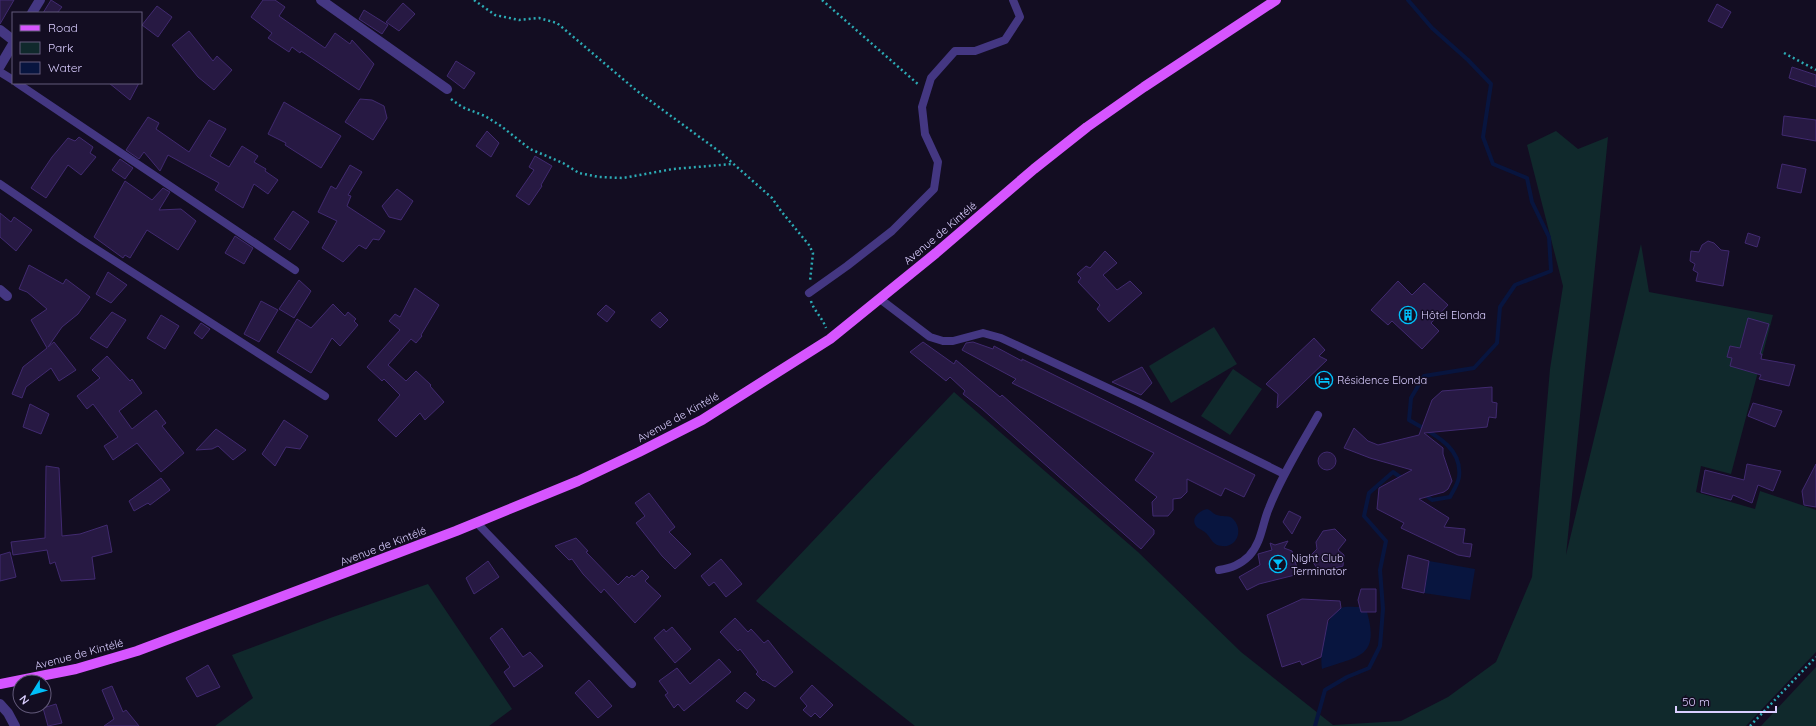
<svg xmlns="http://www.w3.org/2000/svg" width="1816" height="726" viewBox="0 0 1816 726" font-family="Quicksand,sans-serif">
<style>
.green{fill:#10292c}
.water{fill:#08153f}
.lines{fill:none;stroke-linecap:round;stroke-linejoin:round}
.stream{stroke:#08153f;stroke-width:4}
.building{fill:#271943;stroke:#412a70}
.path{stroke:#2cabb5;stroke-width:2.5;stroke-dasharray:2 3;stroke-linecap:butt}
.lane{stroke:#443782;stroke-width:8}
.street{stroke:#443782;stroke-width:10}
.primary{stroke:#d655ff;stroke-width:10}
.labels{text-anchor:middle;dominant-baseline:central;stroke-width:3;stroke-linejoin:round;paint-order:stroke}
.street-label{font-size:11px;fill:#daceff;stroke:#130d22}
.poi-label{font-size:11px;fill:#daceff;stroke:#130d22;text-anchor:start}
</style>
<rect width="100%" height="100%" fill="#130d22"/>
<!-- green -->
<g class="green">
<polygon points="1556,131 1578,149 1608,137 1566,555 1641,244 1649,292 1773,315 1731,474 1701,466 1696,492 1755,509 1760,491 1816,510 1816,652 1746,726 915,726 756,601 954,392 1138,552 1241,652 1333,725 1401,721 1448,697 1496,662 1532,577 1550,369 1563,286 1527,145"/>
<polygon points="1214,327 1237,364 1171,403 1149,366"/>
<polygon points="1233,369 1262,389 1230,435 1201,416"/>
<polygon points="428,584 512,709 489,726 215,726 253,698 232,655 333,617"/>
<polygon points="1816,667 1816,726 1761,726"/>
</g>
<!-- water -->
<g class="water">
<path d="M1207,509C1211,510 1213,514 1217,515C1222,517 1228,515 1232,518C1244,528 1238,548 1222,546C1212,545 1212,539 1206,533C1204,531 1201,530 1198,528C1189,520 1198,511 1207,509Z"/>
<polygon points="1429,561 1475,569 1470,600 1424,593"/>
<path d="M1360,607L1361,612H1367C1380,658 1358,656 1322,669C1320,653 1323,617 1341,608C1345,606 1354,607 1360,607Z"/>
</g>
<g class="lines">
<!-- stream -->
<g class="stream">
<path d="M1408,0L1432,28L1468,60L1491,84L1483,137L1493,164L1527,178L1532,202L1549,237L1551,271L1515,285L1500,307L1497,343L1474,368L1424,376L1411,398L1409,420C1431,433 1463,446 1459,477C1458,484 1453,491 1450,497L1432,500L1423,493"/>
<polyline points="1315,726 1325,690 1347,677 1369,668 1380,646 1383,609 1380,570 1386,541 1364,516 1369,493 1393,472 1403,479"/>
</g>
</g>
<!-- building -->
<g class="building">
<polygon points="0,0 14,0 0,24"/>
<polygon points="51,0 62,7 57,13 43,13"/>
<polygon points="263,0 275,0 285,7 279,16 325,48 335,33 350,44 352,40 374,64 359,90 301,51 300,53 292,47 289,52 268,38 272,33 251,17"/>
<polygon points="403,3 415,14 399,31 386,22"/>
<polygon points="1717,4 1731,12 1722,28 1708,21"/>
<polygon points="157,6 172,17 158,37 142,25"/>
<polygon points="364,10 388,25 382,34 359,19"/>
<polygon points="189,31 213,61 217,56 232,70 214,90 198,77 172,45"/>
<polygon points="456,61 475,73 464,89 447,76"/>
<polygon points="1792,67 1816,75 1816,87 1789,78"/>
<polygon points="109,83 139,83 130,100"/>
<polygon points="360,99 372,100 384,106 387,118 373,140 345,122"/>
<polygon points="284,102 341,136 321,168 285,145 286,143 268,134"/>
<polygon points="1784,116 1816,120 1816,141 1782,135"/>
<polygon points="148,117 159,123 156,129 189,152 209,120 226,129 210,156 229,167 242,146 258,156 254,162 266,169 265,171 278,180 268,194 254,184 243,208 215,190 219,183 168,155 160,171 144,152 139,159 126,150"/>
<polygon points="487,131 499,143 491,157 476,146"/>
<polygon points="79,137 93,147 90,153 96,157 81,175 68,165 46,198 31,188 52,157 68,138 75,141"/>
<polygon points="535,156 552,166 541,185 542,186 529,205 516,196 534,170 529,167"/>
<polygon points="120,159 133,168 125,179 112,170"/>
<polygon points="1782,164 1806,169 1801,193 1777,188"/>
<polygon points="350,165 362,172 348,195 351,196 347,206 385,231 379,240 373,239 366,249 359,245 343,262 322,248 337,221 318,212 331,186 336,189"/>
<polygon points="125,181 152,200 163,188 170,192 159,210 181,209 196,221 178,250 147,230 130,258 125,255 123,258 94,237"/>
<polygon points="397,189 413,201 401,220 389,217 382,206"/>
<polygon points="293,211 309,222 290,250 274,239"/>
<polygon points="0,213 11,222 14,217 32,230 16,251 0,237"/>
<polygon points="1748,233 1760,237 1757,247 1745,243"/>
<polygon points="235,236 253,248 244,264 225,253"/>
<polygon points="1708,241 1714,243 1721,250 1729,251 1723,286 1696,281 1698,273 1693,270 1695,264 1690,261 1691,251 1699,252 1702,245"/>
<polygon points="1105,251 1117,263 1103,275 1117,290 1130,281 1142,293 1109,322 1097,309 1100,305 1078,282 1081,278 1077,274 1086,266 1090,268"/>
<polygon points="29,265 63,284 66,279 90,297 78,314 62,327 48,347 54,342 76,370 59,381 51,368 26,387 22,398 12,394 23,367 47,348 31,320 47,309 27,292 19,289"/>
<polygon points="108,272 127,285 111,303 96,294"/>
<polygon points="299,280 311,291 294,318 279,309"/>
<polygon points="1398,281 1412,295 1424,283 1448,305 1431,323 1439,331 1422,349 1392,321 1388,325 1371,310"/>
<polygon points="415,288 439,305 421,335 422,336 416,343 411,339 388,365 406,381 416,371 431,385 430,386 444,402 425,420 420,413 396,437 378,420 400,395 384,379 382,381 367,367 400,330 389,321 395,314 400,317"/>
<polygon points="261,301 278,310 259,342 244,334"/>
<polygon points="333,304 345,316 348,312 356,319 354,321 358,325 340,346 332,338 311,373 277,352 297,319 311,328"/>
<polygon points="606,305 615,312 607,322 597,314"/>
<polygon points="112,312 126,320 107,348 90,338"/>
<polygon points="660,312 668,320 660,328 651,320"/>
<polygon points="161,315 179,326 165,349 147,338"/>
<polygon points="1748,318 1769,324 1760,354 1762,354 1761,359 1795,365 1789,386 1759,379 1761,375 1730,366 1732,358 1727,357 1730,346 1740,348"/>
<polygon points="201,323 210,329 202,339 194,333"/>
<polygon points="1314,338 1325,350 1319,356 1327,360 1277,408 1278,394 1266,384"/>
<polygon points="923,342 954,364 956,360 1000,397 1002,395 1154,530 1154,534 1141,549 981,408 963,394 965,391 950,377 946,381 910,352"/>
<polygon points="973,342 993,349 994,346 1022,361 1022,359 1255,475 1244,497 1225,488 1221,496 1187,479 1187,492 1181,498 1173,499 1173,510 1168,516 1153,516 1152,502 1157,497 1135,480 1154,453 1012,383 1016,379 962,350 966,343"/>
<polygon points="107,356 130,381 132,379 142,393 119,411 132,429 156,410 166,423 162,426 184,453 161,472 137,443 113,460 104,446 118,437 93,404 87,409 77,396 100,378 92,370"/>
<polygon points="1142,367 1152,383 1141,395 1112,382"/>
<polygon points="1492,387 1492,402 1497,403 1496,418 1489,417 1487,427 1424,433 1443,448 1443,454 1452,481 1448,489 1444,492 1419,499 1449,518 1444,527 1465,529 1463,543 1472,544 1470,557 1458,555 1401,528 1404,523 1377,509 1379,488 1412,470 1370,458 1344,448 1354,428 1368,441 1378,445 1419,435 1432,400 1442,391"/>
<polygon points="1753,403 1782,411 1775,427 1748,416"/>
<polygon points="30,404 49,414 41,434 23,427"/>
<polygon points="284,420 308,436 300,449 286,447 275,466 262,454"/>
<polygon points="216,429 246,450 233,460 218,446 212,449 196,450"/>
<circle cx="1327" cy="461" r="9"/>
<polygon points="1747,464 1781,471 1773,491 1758,485 1752,503 1733,495 1731,500 1701,492 1705,470 1744,480"/>
<polygon points="1816,464 1816,507 1804,505 1802,491"/>
<polygon points="46,466 59,468 62,536 80,534 107,525 112,552 92,557 95,579 61,581 55,562 50,564 47,550 13,555 11,542 45,538"/>
<polygon points="161,478 170,490 150,505 148,503 134,511 129,501"/>
<polygon points="649,493 675,527 669,532 691,554 675,569 662,556 636,523 645,516 635,503"/>
<polygon points="1289,511 1301,517 1292,534 1283,522"/>
<polygon points="1335,529 1346,540 1338,550 1344,555 1343,566 1320,572 1309,557 1317,549 1316,542 1323,531"/>
<polygon points="576,538 588,551 586,552 618,585 627,576 629,578 632,575 634,577 642,570 649,577 645,581 661,596 635,623 604,589 601,593 583,574 572,559 569,560 555,546"/>
<polygon points="1288,541 1284,548 1292,551 1299,574 1259,584 1247,590 1239,577 1260,565 1258,554 1272,550 1270,543 1275,545"/>
<polygon points="10,552 16,577 0,581 0,555"/>
<polygon points="1408,555 1429,561 1424,593 1402,588"/>
<polygon points="721,559 742,584 726,597 714,582 709,586 701,576"/>
<polygon points="488,561 499,577 474,594 466,578"/>
<polygon points="1361,589 1376,589 1376,612 1361,612 1358,600"/>
<polygon points="1302,599 1340,601 1341,608 1328,620 1321,657 1302,665 1300,661 1282,667 1267,615"/>
<polygon points="735,618 748,632 751,629 764,643 768,640 793,672 775,687 764,680 763,681 756,674 758,672 740,649 738,651 720,632"/>
<polygon points="672,627 691,649 675,663 654,638 664,629 666,632"/>
<polygon points="502,628 523,657 530,652 543,666 514,687 504,672 510,667 490,638"/>
<polygon points="719,659 731,672 684,711 678,704 674,708 665,695 668,693 659,681 677,668 690,684"/>
<polygon points="208,665 220,687 197,697 186,678"/>
<polygon points="589,680 612,706 598,718 575,693"/>
<polygon points="812,685 833,705 820,718 815,713 811,717 803,710 807,706 800,698"/>
<polygon points="112,686 123,712 126,710 139,726 104,726 114,719 102,690"/>
<polygon points="745,692 755,700 747,709 736,701"/>
<polygon points="56,704 62,723 48,726 43,708"/>
</g>
<g class="lines">
<!-- path -->
<g class="path">
<polyline points="474,0 495,15 519,20 539,18 557,23 637,91 720,152 772,198 781,211 809,245 813,253 810,281"/>
<polyline points="822,0 919,85"/>
<polyline points="1784,53 1816,70"/>
<polyline points="451,99 462,107 485,116 501,126 530,149 563,163 579,173 599,177 623,178 673,169 732,164"/>
<path d="M811,301C814,311 822,317 826,328"/>
<polyline points="1750,726 1816,657"/>
</g>
<!-- lane -->
<g class="lane">
<polyline points="0,72 13,80"/>
<polyline points="17,83 295,270"/>
<polyline points="0,184 82,240 325,396"/>
<polyline points="809,293 847,266 892,231 934,189 938,162 925,134 922,107 931,78 955,51 975,51 1005,40 1020,17 1013,0"/>
<polyline points="880,299 930,337 943,341 953,341 983,333 1001,338 1138,402 1284,474"/>
<polyline points="477,523 632,684"/>
<path d="M1219,570C1231,568 1240,565 1249,556C1262,542 1262,524 1269,508C1282,475 1301,445 1318,415"/>
</g>
<!-- street -->
<g class="street">
<polyline points="321,0 447,89"/>
<polyline points="32,13 40,0"/>
<polyline points="0,30 13,40"/>
<polyline points="0,66 13,44"/>
<polyline points="0,290 7,296"/>
<polyline points="0,704 8,713 15,726"/>
</g>
<!-- primary -->
<polyline class="primary" points="0,684 76,669 137,651 456,531 578,481 639,452 702,420 830,339 936,253 1034,169 1087,127 1144,87 1276,0"/>
</g>
<!-- icons -->
<defs>
<symbol id="building-ring" viewBox="-11 -11 22 22"><circle r="9.5" fill="#130d22" stroke="#00bff9" stroke-width="1.5"/><path d="M-4-6H4V6H1V3H-1V6H-4ZM-2.5-4.3h1.7v1.8h-1.7ZM.8-4.3h1.7v1.8H.8ZM-2.5-1h1.7V.8h-1.7ZM.8-1h1.7V.8H.8Z" fill="#00bff9"/></symbol>
<symbol id="hotel-ring" viewBox="-11 -11 22 22"><circle r="9.5" fill="#130d22" stroke="#00bff9" stroke-width="1.5"/><path d="M-6-4.5h1.5V1H6V5H4.5V3h-9V5H-6ZM-4 0a1.8 1.8 0 1 1 3.6 0ZM.5 0V-2.5h3Q6-2.5 6 0Z" fill="#00bff9"/></symbol>
<symbol id="bar-ring" viewBox="-11 -11 22 22"><circle r="9.5" fill="#130d22" stroke="#00bff9" stroke-width="1.5"/><path d="M-6-5H6L.8 .8V4.5H3.5V6h-7V4.5H-.8V.8Z" fill="#00bff9"/></symbol>
</defs>
<g fill-rule="evenodd">
<use href="#building-ring" x="1398" y="305" width="20" height="20"/>
<use href="#hotel-ring" x="1314" y="370" width="20" height="20"/>
<use href="#bar-ring" x="1268" y="554" width="20" height="20"/>
</g>
<g class="labels">
<!-- street labels -->
<g class="street-label">
<text transform="translate(940 233) rotate(-40)">Avenue de Kintélé</text>
<text transform="translate(678 417) rotate(-29)">Avenue de Kintélé</text>
<text transform="translate(383 546) rotate(-21)">Avenue de Kintélé</text>
<text transform="translate(79 654) rotate(-15)">Avenue de Kintélé</text>
</g>
<!-- poi labels -->
<g class="poi-label">
<text x="1421" y="315">Hôtel Elonda</text>
<text x="1337" y="380">Résidence Elonda</text>
<text x="1291" y="558">Night Club<tspan x="1291" dy="13">Terminator</tspan></text>
</g>
</g>
<!-- legend -->
<rect x="12" y="12" width="130" height="72" fill="#130d22" stroke="#635a7a"/>
<rect x="20" y="25" width="20" height="6" fill="#d655ff" stroke="#635a7a"/>
<text x="48" y="32" font-size="12" fill="#daceff">Road</text>
<rect x="20" y="42" width="20" height="12" fill="#10292c" stroke="#635a7a"/>
<text x="48" y="52" font-size="12" fill="#daceff">Park</text>
<rect x="20" y="62" width="20" height="12" fill="#08153f" stroke="#635a7a"/>
<text x="48" y="72" font-size="12" fill="#daceff">Water</text>
<!-- north arrow -->
<g transform="translate(32 694) rotate(233)"><circle r="19" fill="#130d22" stroke="#635a7a"/>
<path d="M0-3L7 15L0 10L-7 15Z" fill="#00bff9"/>
<text y="-6" font-size="11" font-weight="bold" text-anchor="middle" fill="#daceff">N</text>
</g>
<!-- scale -->
<path d="M1676 706v6h100v-6" fill="none" stroke="#daceff" stroke-width="2"/>
<text x="1682" y="706" font-size="12" fill="#daceff" stroke="#130d22" stroke-width="3" paint-order="stroke">50 m</text>
</svg>
